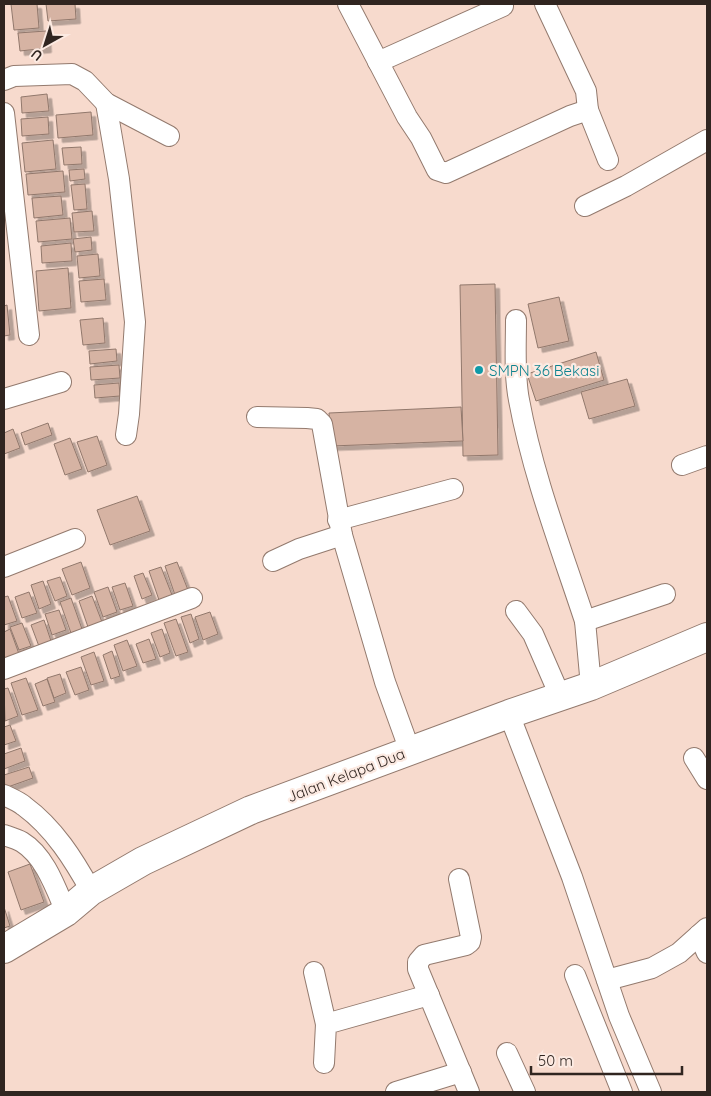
<svg xmlns="http://www.w3.org/2000/svg" width="711" height="1096" viewBox="0 0 711 1096" font-family="Quicksand,sans-serif">
<style>
.building{fill:#d6b3a3;stroke:#91786c;filter:url(#shadow)}
.lines{fill:none;stroke-linecap:round;stroke-linejoin:round}
.street-casing{stroke:#937a6e;stroke-width:22}
.secondary-casing{stroke:#937a6e;stroke-width:30}
.street{stroke:#fff;stroke-width:20}
.secondary{stroke:#fff;stroke-width:28}
.culture-dot{fill:#0f9aa8;stroke:#fceae2;stroke-width:2}
.labels{text-anchor:middle;dominant-baseline:central;stroke-width:4.5;stroke-linejoin:round;paint-order:stroke}
.culture-label{font-size:15px;fill:#0d838f;stroke:#fceae2;text-anchor:start}
.street-label{font-size:15px;fill:#302520;stroke:#fceae2}
</style>
<defs>
<filter id="shadow"><feDropShadow dx="4.5" dy="4.5" stdDeviation="0" flood-color="#0004"/></filter>
</defs>
<rect width="100%" height="100%" fill="#f7dacd"/>
<!-- building -->
<g class="building">
<polygon points="11,4 37,4 39,28 14,30"/>
<polygon points="46,4 75,4 76,19 48,21"/>
<polygon points="46,31 47,48 20,51 18,33"/>
<polygon points="47,94 49,111 22,113 21,97"/>
<polygon points="91,112 93,135 58,138 56,115"/>
<polygon points="48,117 49,134 22,136 21,119"/>
<polygon points="53,140 56,169 25,172 22,143"/>
<polygon points="81,147 82,164 64,165 62,148"/>
<polygon points="84,169 85,179 70,181 69,170"/>
<polygon points="63,171 65,192 28,195 26,174"/>
<polygon points="85,184 87,209 74,210 71,185"/>
<polygon points="61,196 63,215 34,218 32,198"/>
<polygon points="92,211 94,231 74,232 72,213"/>
<polygon points="70,218 72,239 38,242 36,221"/>
<polygon points="91,237 92,250 75,252 73,239"/>
<polygon points="71,243 72,261 42,263 41,246"/>
<polygon points="98,254 100,276 79,278 77,256"/>
<polygon points="68,268 71,308 39,311 36,271"/>
<polygon points="104,279 106,300 81,302 79,281"/>
<polygon points="495,284 498,455 463,456 460,285"/>
<polygon points="559,297 569,341 538,348 528,304"/>
<polygon points="7,305 10,335 4,336 4,306"/>
<polygon points="103,318 105,343 83,345 80,320"/>
<polygon points="116,349 117,361 90,364 89,351"/>
<polygon points="596,352 604,380 536,401 527,374"/>
<polygon points="119,365 120,378 91,380 90,367"/>
<polygon points="627,379 635,406 589,419 581,392"/>
<polygon points="119,383 120,396 95,398 94,385"/>
<polygon points="461,407 463,441 331,446 329,413"/>
<polygon points="48,423 52,435 25,445 21,433"/>
<polygon points="13,429 20,448 4,454 4,433"/>
<polygon points="97,436 107,465 88,472 77,442"/>
<polygon points="70,438 82,469 65,475 54,444"/>
<polygon points="137,496 150,531 110,545 97,510"/>
<polygon points="81,562 90,588 72,595 62,569"/>
<polygon points="177,562 188,590 175,595 165,566"/>
<polygon points="161,567 172,595 159,600 149,571"/>
<polygon points="143,573 152,595 142,599 134,576"/>
<polygon points="60,577 67,596 55,601 47,581"/>
<polygon points="43,581 51,604 39,609 31,585"/>
<polygon points="125,583 133,606 120,610 112,587"/>
<polygon points="108,587 117,612 103,617 94,592"/>
<polygon points="29,592 37,613 22,618 15,597"/>
<polygon points="8,596 17,621 4,625 4,597"/>
<polygon points="92,596 102,622 88,627 79,601"/>
<polygon points="71,598 82,629 71,633 60,602"/>
<polygon points="59,610 66,630 52,635 45,614"/>
<polygon points="210,612 218,634 203,640 195,617"/>
<polygon points="191,614 199,639 190,643 181,617"/>
<polygon points="176,619 188,652 176,656 164,623"/>
<polygon points="44,620 52,644 40,649 31,625"/>
<polygon points="22,623 31,646 19,650 10,627"/>
<polygon points="10,629 19,654 5,658 4,654 4,632"/>
<polygon points="162,629 170,653 160,657 151,633"/>
<polygon points="149,639 156,659 143,663 136,644"/>
<polygon points="127,640 137,666 123,671 114,645"/>
<polygon points="112,651 120,676 111,679 103,655"/>
<polygon points="94,652 104,681 91,685 81,657"/>
<polygon points="81,667 89,690 75,695 66,672"/>
<polygon points="60,674 66,693 54,698 47,678"/>
<polygon points="26,678 38,710 22,715 11,683"/>
<polygon points="47,679 55,702 43,706 35,684"/>
<polygon points="8,688 18,716 5,721 4,689"/>
<polygon points="10,725 16,741 4,745 4,727"/>
<polygon points="21,748 25,761 4,769 4,754"/>
<polygon points="29,767 33,778 5,788 4,775"/>
<polygon points="30,864 44,902 21,910 8,872"/>
<polygon points="4,907 10,926 4,928"/>
</g>
<g class="lines">
<defs>
<g id="street">
<polyline points="348,4 407,117 421,138 437,170 446,173 570,116 588,110 608,160"/>
<polyline points="545,4 586,91 588,110"/>
<polyline points="378,62 503,6"/>
<polyline points="4,80 14,76 72,74 85,81 106,103 169,136"/>
<polyline points="106,103 119,179 135,322 129,414 126,435"/>
<polyline points="4,113 29,335"/>
<polyline points="585,206 626,186 707,140"/>
<path d="M516,320C516,347 514,374 519,400C533,476 561,548 585,621"/>
<polyline points="4,399 61,382"/>
<polyline points="257,417 307,418 317,419 322,424 342,535 385,682 410,751"/>
<polyline points="682,465 707,456"/>
<polyline points="338,520 453,489"/>
<polyline points="273,561 299,549 342,535"/>
<polyline points="4,567 75,539"/>
<polyline points="516,611 533,634 560,696"/>
<polyline points="4,669 192,598"/>
<polyline points="591,686 585,621 665,594"/>
<polyline points="509,714 572,877 619,1016 651,1092"/>
<polyline points="694,758 707,779"/>
<path d="M4,795C10,798 18,801 24,806C54,828 74,860 91,891"/>
<path d="M4,835C10,837 17,839 22,842C45,856 56,889 66,912"/>
<polyline points="459,879 471,937 470,942 466,945 424,955 418,962 418,969 469,1092"/>
<polyline points="699,935 707,953"/>
<polyline points="314,972 326,1024"/>
<polyline points="575,975 622,1092"/>
<polyline points="607,980 652,968 679,953 707,928"/>
<polyline points="507,1053 525,1092"/>
<polyline points="324,1063 326,1024 429,995"/>
<polyline points="396,1092 461,1072"/>
</g>
<polyline id="secondary" points="4,949 66,912 91,891 143,861 251,810 509,714 591,686 707,637"/>
</defs>
<!-- street casing -->
<use href="#street" class="street-casing"/>
<!-- secondary casing -->
<use href="#secondary" class="secondary-casing"/>
<!-- street -->
<use href="#street" class="street"/>
<!-- secondary -->
<use href="#secondary" class="secondary"/>
</g>
<!-- markers -->
<circle class="culture-dot" cx="479" cy="370" r="5"/>
<g class="labels">
<!-- culture labels -->
<g class="culture-label">
<text x="489" y="370">SMPN 36 Bekasi</text>
</g>
<!-- street labels -->
<g class="street-label">
<text transform="translate(346 775) rotate(-21)">Jalan Kelapa Dua</text>
</g>
</g>
<!-- border -->
<rect width="711" height="1096" fill="none" stroke="#302520" stroke-width="10"/>
<!-- north arrow -->
<g transform="translate(45 45) rotate(219)" stroke="#fceae2" stroke-width="4" paint-order="stroke">
<path d="M0-4L9 19L0 12L-9 19Z" fill="#302520"/>
<text y="-8" font-size="14" font-weight="bold" text-anchor="middle" fill="#302520">U</text>
</g>
<!-- scale -->
<path d="M531 1066v8h151v-8" fill="none" stroke="#302520" stroke-width="2.5"/>
<text x="538" y="1066" font-size="15" fill="#302520" stroke="#fceae2" stroke-width="4" paint-order="stroke">50 m</text>
</svg>
